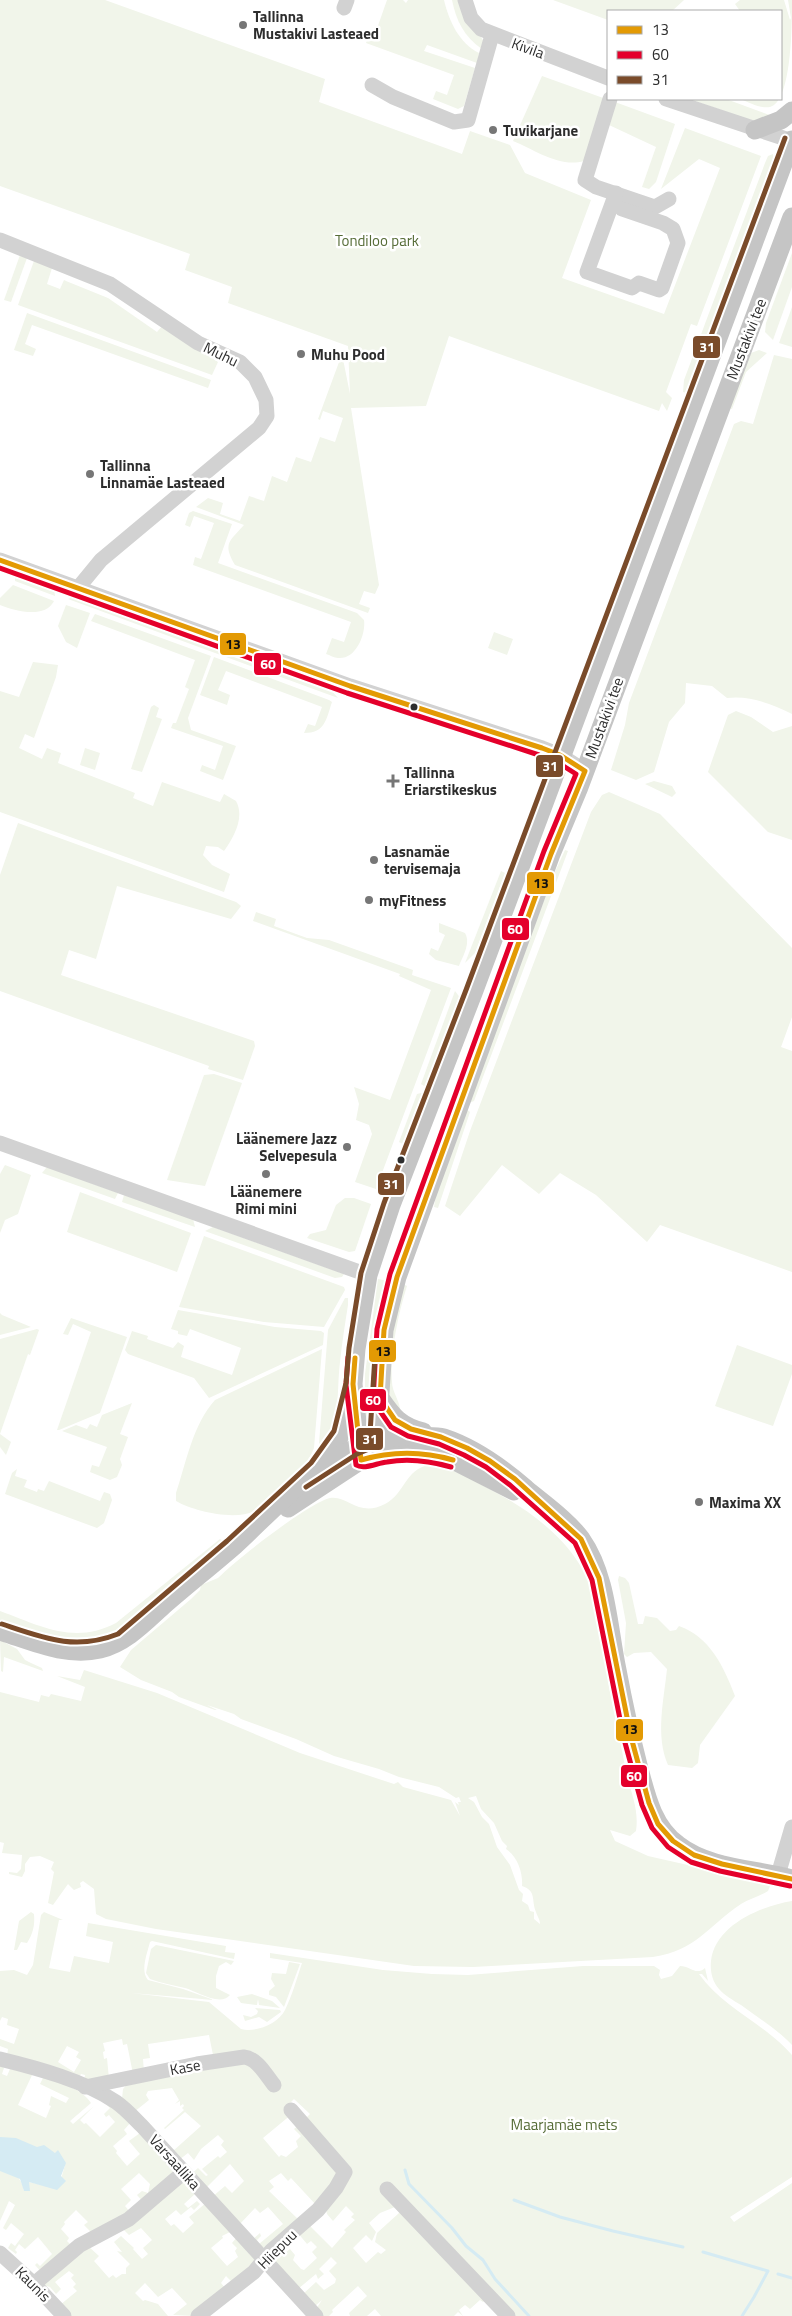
<svg xmlns="http://www.w3.org/2000/svg" width="792" height="2316" viewBox="0 0 792 2316" font-family="'Titillium Web',sans-serif">
<style>
.green{fill:#f1f5ea;fill-rule:evenodd}
.water{fill:#d5ebf3}
.lines{fill:none;stroke-linecap:round;stroke-linejoin:round}
.stream{stroke:#d5ebf3;stroke-width:3}
.minor{stroke:#d2d2d2;stroke-width:15}
.major{stroke:#c5c5c5;stroke-width:19}
.bus-1-casing{stroke:#fff;stroke-width:9}
.bus-2-casing{stroke:#fff;stroke-width:9}
.bus-3-casing{stroke:#fff;stroke-width:9}
.bus-1{stroke:#e39a04;stroke-width:5}
.bus-2{stroke:#e4002b;stroke-width:5}
.bus-3{stroke:#7a4b2a;stroke-width:5}
.poi-dot{fill:#767676;stroke:#fff;stroke-width:2}
.bus-dot{fill:#2d2d2d;stroke:#fff;stroke-width:2}
.labels{text-anchor:middle;dominant-baseline:central;stroke-width:5;stroke-linejoin:round;paint-order:stroke}
.poi-label{font-size:15px;font-weight:bold;fill:#2d2d2d;stroke:#fff;text-anchor:start}
.street-label{font-size:15px;fill:#2d2d2d;stroke:#fff}
.park-label{font-size:15px;fill:#566c37;stroke:#fff}
.line-badge{stroke:#fff;stroke-width:2}
.badge-label{font-size:14px;text-anchor:middle;font-weight:bold;fill:#fff}
.pale-badge-label{font-size:14px;text-anchor:middle;font-weight:bold;fill:#111}
</style>
<rect width="100%" height="100%" fill="#fff"/>
<!-- green -->
<g class="green">
<path d="M0,0H105L325,79L319,102L462,154L470,131L510,145L525,173L591,200L562,278L664,314L720,168L699,159L661,189L685,128L761,156L697,326L691,324L666,392L672,398L667,411L662,403L659,411L449,336L426,406L351,408L379,585L375,594L364,591L359,604L370,608L368,613L235,565C222,543 230,541 244,525L196,507L208,498L223,503L220,514L240,521L249,496L264,501L272,476L287,482L296,457L311,462L320,437L335,442L343,418L323,411L320,420L318,419L342,354L350,394L348,346L228,303L232,287L185,270L190,254L0,186Z"/>
<path d="M387,0H403L406,3L408,0H444C449,21 459,43 479,53L477,63L427,45L424,51L475,68L464,106L458,109L433,99L436,91L447,95L454,75L366,43L369,35L374,37Z"/>
<path d="M452,0H459L484,42L482,49C464,37 456,20 452,0Z"/>
<polygon points="553,0 684,0 672,11 608,11 608,20"/>
<path d="M740,0H784L790,20L791,18L788,0H792C792,24 792,102 770,107C760,109 749,102 740,99H781V11H740L735,4Z"/>
<path d="M542,76L606,99L584,161C560,168 535,150 513,141Z"/>
<polygon points="689,99 726,99 772,116 756,122"/>
<polygon points="615,102 675,124 656,182 649,189 642,187 656,147 609,125"/>
<polygon points="773,154 775,167 689,394 683,392 684,380 765,163 768,156"/>
<polygon points="792,253 792,287 773,340 765,332 766,323"/>
<polygon points="20,255 27,258 11,302 4,300"/>
<polygon points="34,261 52,268 47,284 60,289 64,280 66,281 108,298 157,332 163,325 218,362 212,375 18,305"/>
<polygon points="792,307 792,347 779,343"/>
<polygon points="27,313 211,380 208,388 32,325 25,344 36,349 33,356 14,350"/>
<polygon points="759,350 767,353 746,372 732,409 729,408 751,353"/>
<path d="M774,355L792,359V724V714C772,704 749,695 727,698L712,686L686,683L685,703L669,722L654,772L636,780L611,770L625,725L629,703L734,424L741,421L753,424Z"/>
<path d="M193,511L232,524L218,563L357,613L364,620C366,634 356,660 338,658C334,658 330,655 326,654L332,638L344,642L351,622L193,565L195,557L201,559L214,523L194,516L190,527L185,525L189,513Z"/>
<polygon points="15,578 50,585 54,588 55,596 15,581"/>
<path d="M13,585L54,601C45,619 15,611 0,605V598Z"/>
<polygon points="78,595 230,650 331,690 338,698 68,599"/>
<polygon points="66,605 90,613 77,648 66,642 58,626"/>
<polygon points="95,614 211,656 188,718 191,730 236,746 223,780 200,771 202,765 215,770 223,746 171,728 173,723 176,723 189,689 185,687 195,660 91,621"/>
<polygon points="494,632 513,639 507,655 488,648"/>
<path d="M214,657L329,700L332,702C326,720 325,733 304,733L308,724L315,726L322,707L226,671L218,690L230,695L227,705L200,695Z"/>
<path d="M33,662L58,665L56,677L34,738L25,734L19,748L42,759L47,748L61,753L58,763L135,793L133,798L153,806L162,782L220,802L224,794L236,801C245,817 234,837 224,851L218,847L206,846L203,855L212,865L230,874L224,892L0,812V691L19,697Z"/>
<polygon points="154,705 159,708 156,717 162,719 142,772 131,769 151,707"/>
<polygon points="736,711 751,717 773,732 792,726 792,840 768,832 708,772 728,715"/>
<polygon points="85,748 100,753 95,770 80,765"/>
<polygon points="654,781 672,786 676,793 672,797 645,784"/>
<polygon points="609,792 660,814 792,948 792,1017 781,1047 792,1051 792,1272 660,1225 647,1242 596,1195 560,1173 539,1194 502,1165 460,1216 445,1206 470,1131 591,812 602,795"/>
<polygon points="18,823 236,902 241,906 231,919 117,886 96,959 69,950 61,975 254,1041 255,1046 243,1080 208,1069 209,1066 0,991 0,875"/>
<polygon points="565,850 568,851 474,1101 469,1103 553,876"/>
<polygon points="501,871 505,873 475,953 465,963"/>
<polygon points="256,912 276,919 274,926 307,938 329,940 413,970 412,975 451,988 376,1189 355,1182 372,1134 369,1125 356,1120 359,1104 354,1087 390,1100 431,990 399,976 400,974 253,921"/>
<path d="M439,923L465,933C471,943 463,956 459,966L436,960L429,954L431,948L438,951L445,935L439,932Z"/>
<polygon points="455,991 461,999 429,1089 421,1084"/>
<polygon points="214,1074 242,1083 205,1186 167,1180 204,1075"/>
<polygon points="421,1093 427,1096 403,1144 399,1142 417,1094"/>
<polygon points="466,1109 470,1112 438,1208 434,1207 438,1183"/>
<polygon points="5,1165 31,1175 18,1214 5,1220 0,1233 0,1174"/>
<polygon points="47,1167 118,1193 115,1199 42,1173"/>
<polygon points="80,1192 191,1233 177,1272 67,1232"/>
<polygon points="124,1195 193,1219 195,1227 122,1202"/>
<polygon points="345,1198 354,1198 371,1204 355,1251 349,1252 307,1238 310,1234 326,1230 336,1205"/>
<polygon points="213,1227 344,1274 342,1277 335,1278 205,1231"/>
<polygon points="204,1236 344,1287 345,1290 324,1327 264,1322 179,1307"/>
<polygon points="378,1279 388,1281 373,1355 371,1422 365,1422 365,1374"/>
<path d="M403,1284L407,1286C398,1315 390,1352 392,1382C392,1392 401,1403 400,1411L388,1397L392,1329Z"/>
<path d="M345,1298H348V1305C345,1324 342,1343 340,1362C336,1396 342,1421 320,1450L319,1443L328,1330Z"/>
<polygon points="178,1310 275,1327 321,1331 324,1333 323,1345 209,1398 194,1378 128,1354 125,1350 132,1331 148,1336 147,1339 173,1348 178,1342 184,1346 181,1357 232,1375 241,1348 190,1329 187,1336 178,1334 178,1331 171,1329"/>
<polygon points="0,1313 2,1315 31,1327 0,1335"/>
<polygon points="71,1318 127,1337 100,1413 59,1430 57,1430 91,1332 73,1324 68,1335 63,1334"/>
<polygon points="37,1329 39,1330 30,1355 28,1354 0,1434 11,1442 6,1455 0,1447 0,1339"/>
<polygon points="737,1345 792,1365 792,1374 773,1426 715,1406"/>
<path d="M322,1349L314,1448C309,1463 297,1471 285,1482C276,1491 265,1505 254,1511C235,1521 193,1511 176,1501V1493C186,1463 193,1424 215,1400Z"/>
<polygon points="132,1403 120,1434 128,1437 120,1459 122,1465 117,1477 110,1480 90,1472 92,1465 99,1467 107,1447 62,1431 76,1425 87,1429 90,1424 97,1427 102,1415"/>
<path d="M429,1465C449,1465 478,1483 495,1492C545,1519 589,1556 599,1615C604,1649 607,1683 615,1716C619,1736 623,1756 627,1776C632,1795 639,1811 636,1831L630,1836L610,1830L615,1841L648,1856L767,1883L770,1886L768,1891C760,1896 749,1899 741,1904C707,1927 697,1950 653,1957L473,1967L414,1966L156,1929L106,1919L96,1914L94,1889L83,1881L80,1883L81,1887L74,1890L68,1884L53,1905L48,1903L54,1872L51,1869L54,1862L40,1856L30,1857L25,1864V1871L22,1877L9,1874V1872L17,1873L21,1869L22,1855L2,1853L4,1843L0,1842V1692L39,1702L41,1695L49,1697L51,1694L81,1701L85,1687L57,1676L80,1680L84,1670L157,1693L300,1753L394,1784L398,1782L403,1787L451,1800L460,1816L455,1802L459,1805L458,1802H461L459,1797L456,1798L439,1787L399,1777L379,1769L334,1756L296,1739L241,1719L234,1714L207,1705L217,1710H215L179,1697L172,1692L141,1680L120,1667L131,1650L191,1599L200,1590L201,1585L218,1578C237,1559 307,1504 330,1498C348,1495 359,1518 385,1504C405,1494 405,1469 429,1465ZM476,1796L481,1809L494,1823L502,1841L507,1846L506,1849C518,1857 523,1873 522,1886C537,1891 531,1900 536,1912C537,1916 540,1919 540,1924L534,1919V1912L530,1911L528,1905L522,1901L523,1894L519,1890L510,1865L497,1847L489,1824L482,1817L474,1802L468,1798Z"/>
<polygon points="17,1469 15,1476 27,1480 24,1487 37,1492 38,1489 44,1491 49,1481 100,1501 104,1492 110,1494 112,1500 104,1523 97,1528 5,1494 12,1473"/>
<path d="M220,1539L226,1544C195,1569 125,1636 89,1642C64,1646 25,1628 0,1621V1611C41,1626 74,1645 116,1623Z"/>
<path d="M619,1576L625,1578L629,1583L638,1624H643L645,1616L657,1618L670,1631L676,1630L679,1626C710,1637 724,1667 735,1696L700,1745L698,1763L692,1768L668,1765C655,1735 664,1700 667,1669L651,1652L634,1653L627,1657L624,1654L626,1623L618,1580Z"/>
<polygon points="0,1640 17,1649 25,1660 31,1663 42,1668 43,1671 4,1657 3,1672 1,1671"/>
<path d="M792,1901V2045C777,2029 758,2018 741,2005C733,2000 725,1996 719,1989C712,1981 710,1971 711,1961C715,1925 761,1906 792,1901Z"/>
<path d="M31,1912L34,1914C35,1925 33,1934 27,1943L21,1942L17,1950H14L19,1921Z"/>
<path d="M44,1912L63,1920H59L49,1968L70,1972L74,1956L109,1963L113,1942L86,1936L88,1923L226,1946L225,1952L235,1953L234,1959L152,1941L150,1942C147,1954 140,1971 148,1980L183,1989L214,2000L131,1993L209,2002L241,2029C255,2033 278,2024 285,2010C292,1996 297,1978 302,1963L270,1958V1953L383,1970L432,1974L468,1975L583,1966H654L660,1970L659,1975L661,1979L672,1976L680,1966C690,1966 696,1976 705,1968L708,1981L702,1974H699C723,2008 764,2023 792,2055V2177L730,2217L734,2222L792,2183V2316H512L388,2186L384,2190L395,2202V2207L380,2213L369,2223L376,2232L372,2241L366,2235L353,2248L366,2263L378,2252L381,2254L386,2250L375,2242L377,2233L399,2213H404L487,2298L483,2302L480,2300L470,2309L465,2305L459,2310L463,2316L458,2312L454,2316H381L375,2309L367,2316H350L349,2313L367,2296L358,2286L332,2310L333,2312L329,2316H322L316,2309L322,2300L314,2307L303,2294L316,2282L324,2290L335,2283L336,2279L329,2271L337,2263L331,2257L319,2269L324,2274L318,2279L316,2274L298,2289L272,2261L274,2254L279,2248L285,2253L290,2249L295,2255L293,2260L301,2269L304,2270L317,2258L312,2252L317,2247L311,2241L307,2244L297,2232L308,2224L332,2248L346,2232L344,2230L355,2220L351,2217L354,2214L346,2206L333,2221L327,2214L325,2206L350,2172L306,2122V2118L310,2114L294,2099L286,2107L292,2114L263,2138L279,2157L281,2155L286,2157L298,2147L296,2141L301,2136L294,2129L299,2125L339,2167L340,2173L330,2191L317,2206L291,2178L288,2181L281,2173L269,2181L274,2187L269,2191L299,2220C297,2229 272,2250 263,2251L252,2240L260,2233L261,2236L257,2240L259,2244L283,2224L268,2207L260,2213L255,2208L239,2225L212,2197L225,2186L232,2193L244,2181L230,2164L206,2188L191,2174L198,2168L206,2176L208,2175L202,2169L218,2156L220,2158L227,2152L221,2145L224,2141L218,2135L201,2149L194,2160L188,2153L179,2160L173,2153V2151L201,2126L185,2112L165,2129L164,2128L184,2110L182,2108L184,2106L183,2104L180,2106V2101L175,2104L179,2100L172,2088L148,2091L146,2095L149,2100L134,2112L122,2099L123,2089L130,2081L176,2071L181,2076L190,2074L189,2069L244,2059L252,2063L269,2086L273,2087L277,2083C259,2062 254,2048 223,2056L222,2053L213,2055L209,2035L148,2044L150,2058L143,2059L144,2072L133,2074L127,2044L123,2045L122,2039L103,2043L105,2051L103,2052L104,2059L107,2058L109,2079L87,2084L84,2082L85,2075L81,2074L77,2080L53,2070L50,2065L47,2068L7,2056L8,2049L0,2046V2039L14,2044L19,2029L7,2025L8,2019L2,2017L0,2021V1971L14,1970L27,1975L33,1965L41,1915ZM67,2046L79,2052L76,2057L81,2060L74,2072L58,2062Z"/>
<path d="M156,1945L234,1961L231,1965L226,1962L219,1966L216,1976V1988L230,1995C220,2007 196,1991 185,1988C173,1985 161,1983 150,1979L146,1973L151,1949Z"/>
<polygon points="289,1962 300,1964 284,2007 276,1997 269,1995 269,1991 275,1986 271,1979 272,1973 286,1974"/>
<polygon points="252,1994 272,2001 280,2008 259,2005 258,1999 257,2005 241,2003 237,1997"/>
<polygon points="255,2008 280,2010 281,2012 267,2022 259,2017 245,2021 243,2015 251,2017 257,2014 258,2011"/>
<path d="M0,2064L4,2068L2,2074L7,2076L10,2069L33,2073L18,2105L46,2118L51,2106L49,2105L51,2096L66,2103L69,2098L40,2084L44,2076C60,2083 81,2088 91,2103L70,2121L73,2124L94,2106L80,2120L84,2124L86,2123L100,2137L115,2122L109,2115L106,2117L104,2114L110,2108L107,2105L109,2104L130,2123L124,2130L127,2134L113,2146L117,2151L116,2153L127,2166L140,2154L129,2141L140,2133L176,2170L144,2203L137,2195L142,2191L148,2193L150,2184L139,2173L121,2189L131,2200L125,2206L130,2212L94,2235L84,2225L88,2222L76,2210L64,2222L65,2224L61,2229L69,2238L67,2241L72,2246L43,2274L35,2265L37,2263L40,2266L52,2254L38,2237L25,2249L19,2244L15,2250L17,2252L16,2254L8,2248L11,2243L15,2246L24,2234L11,2223L6,2230L3,2228L15,2205L9,2201L0,2221V2168C13,2170 22,2178 24,2191L29,2182L46,2186L61,2179L65,2165L55,2153L0,2140Z"/>
<polygon points="182,2179 195,2194 184,2204 188,2208 197,2201 200,2204 194,2210 191,2207 181,2215 176,2210 165,2219 171,2226 174,2224 183,2233 194,2223 189,2217 206,2203 230,2232 222,2236 223,2238 211,2248 227,2266 238,2257 235,2251 237,2248 232,2243 237,2237 257,2258 233,2283 226,2276 221,2283 226,2289 194,2316 173,2315 187,2304 172,2288 158,2297 145,2283 135,2293 143,2301 145,2300 158,2304 168,2316 67,2316 60,2305 77,2291 73,2287 76,2284 71,2278 74,2275 69,2271 55,2282 61,2289 56,2294 50,2287 43,2285 88,2246 99,2256 94,2261 109,2278 113,2275 116,2278 122,2274 126,2274 126,2268 130,2264 117,2251 122,2252 114,2242 121,2236 134,2248 133,2249 142,2259 148,2254 143,2248 152,2240 141,2228 129,2235 123,2229"/>
</g>
<!-- water -->
<polygon class="water" points="0,2137 16,2138 37,2147 44,2145 55,2153 58,2150 66,2163 61,2176 66,2181 57,2190 29,2182 30,2191 24,2191 20,2179 0,2171"/>
<g class="lines">
<!-- stream -->
<g class="stream">
<polyline points="405,2170 409,2184 452,2228 466,2246 483,2260 495,2279 529,2316"/>
<polyline points="514,2200 560,2217 613,2231 683,2247"/>
<polyline points="703,2252 768,2271 754,2297 742,2316"/>
<polyline points="778,2274 792,2278"/>
</g>
<!-- minor -->
<g class="minor">
<polyline points="465,0 471,18 481,29 608,78"/>
<polyline points="344,8 347,0"/>
<polyline points="372,85 393,97 454,122 468,120 492,35"/>
<polyline points="610,99 585,180 596,187 655,207 669,199"/>
<polyline points="666,99 792,141"/>
<polyline points="616,193 587,272 632,288 639,283 659,290 662,288 678,243 673,229 663,223 622,209"/>
<polyline points="0,240 110,284 198,343 240,362 255,377 266,400 267,416 259,428 101,560 78,588"/>
<polyline points="0,560 350,686 542,748 560,755 585,771"/>
<polyline points="0,1143 368,1275"/>
<polyline points="778,1875 792,1827"/>
<path d="M0,2059C37,2068 85,2081 116,2102C126,2109 134,2118 142,2126L316,2316"/>
<path d="M85,2087L197,2064L244,2057C257,2058 266,2075 274,2085"/>
<polyline points="387,2189 508,2316"/>
<polyline points="0,2253 34,2284 64,2316"/>
<polyline points="34,2284 80,2245 129,2219 184,2172"/>
<polyline points="198,2316 254,2272 271,2251 318,2210 336,2188 345,2172 291,2110"/>
</g>
<!-- major -->
<g class="major">
<polyline points="755,130 781,120 792,111"/>
<path d="M380,1398C393,1417 400,1426 423,1432"/>
<polyline points="376,1455 384,1330 397,1277 551,854 579,787 792,217"/>
<polyline points="361,1460 353,1384 356,1349 368,1275 391,1205 473,993 792,140"/>
<polyline points="322,1462 341,1434 349,1400"/>
<polyline points="288,1508 361,1460 376,1455 430,1454 451,1459 514,1491"/>
<path d="M0,1631C32,1641 66,1657 100,1649C126,1643 146,1621 165,1604C188,1584 212,1565 235,1545C286,1498 339,1433 415,1436C425,1437 435,1436 444,1438C474,1448 502,1468 526,1489C544,1504 567,1520 581,1539C607,1576 608,1628 617,1670C623,1702 630,1734 638,1765C646,1795 652,1826 678,1845C709,1869 755,1869 792,1879"/>
</g>
<defs>
<g id="bus-1">
<polyline points="0,560 350,686 542,748 560,755 585,771 551,854 397,1277 384,1330 380,1398 395,1420 411,1429 441,1437 467,1448 490,1461 515,1479 581,1539 599,1578 631,1737 649,1803 658,1824 673,1841 694,1855 722,1864 792,1879"/>
<path d="M355,1358L353,1384L361,1460C392,1451 422,1451 453,1460"/>
</g>
<g id="bus-2">
<polyline points="0,568 347,693 539,755 557,762 576,774 544,851 390,1274 377,1329 373,1401 391,1427 408,1436 439,1444 464,1455 486,1467 510,1485 575,1543 592,1580 624,1739 642,1805 652,1828 668,1847 691,1862 720,1871 790,1886"/>
<path d="M348,1357L346,1385L356,1465C364,1470 377,1463 387,1462C409,1458 430,1461 451,1467"/>
</g>
<g id="bus-3">
<polyline points="306,1487 357,1454 369,1449 375,1356"/>
<path d="M2,1624C44,1638 75,1651 118,1634L227,1541L311,1463L334,1431L346,1383L349,1348L361,1273L384,1203L466,990L785,138"/>
</g>
</defs>
<!-- bus-1 casing -->
<use href="#bus-1" class="bus-1-casing"/>
<!-- bus-2 casing -->
<use href="#bus-2" class="bus-2-casing"/>
<!-- bus-3 casing -->
<use href="#bus-3" class="bus-3-casing"/>
<!-- bus-1 -->
<use href="#bus-1" class="bus-1"/>
<!-- bus-2 -->
<use href="#bus-2" class="bus-2"/>
<!-- bus-3 -->
<use href="#bus-3" class="bus-3"/>
</g>
<!-- markers -->
<g class="poi-dot">
<circle cx="243" cy="25" r="5"/>
<circle cx="493" cy="130" r="5"/>
<circle cx="301" cy="354" r="5"/>
<circle cx="90" cy="474" r="5"/>
<path d="M390.5 773.5h5v5h5v5h-5v5h-5v-5h-5v-5h5z"/>
<circle cx="374" cy="860" r="5"/>
<circle cx="369" cy="900" r="5"/>
<circle cx="347" cy="1147" r="5"/>
<circle cx="266" cy="1174" r="5"/>
<circle cx="699" cy="1502" r="5"/>
</g>
<g class="bus-dot">
<circle cx="414" cy="707" r="4.5"/>
<circle cx="401" cy="1160" r="4.5"/>
</g>
<g class="labels">
<!-- poi labels -->
<g class="poi-label">
<text x="253" y="16">Tallinna<tspan x="253" dy="17">Mustakivi Lasteaed</tspan></text>
<text x="503" y="130">Tuvikarjane</text>
<text x="311" y="354">Muhu Pood</text>
<text x="100" y="465">Tallinna<tspan x="100" dy="17">Linnamäe Lasteaed</tspan></text>
<text x="404" y="772">Tallinna<tspan x="404" dy="17">Eriarstikeskus</tspan></text>
<text x="384" y="851">Lasnamäe<tspan x="384" dy="17">tervisemaja</tspan></text>
<text x="379" y="900">myFitness</text>
<text x="337" y="1138" text-anchor="end">Läänemere Jazz<tspan x="337" dy="17">Selvepesula</tspan></text>
<text x="266" y="1191" text-anchor="middle">Läänemere<tspan x="266" dy="17">Rimi mini</tspan></text>
<text x="709" y="1502">Maxima XX</text>
</g>
<!-- street labels -->
<g class="street-label">
<text transform="translate(528 48) rotate(20)">Kivila</text>
<text transform="translate(746 339) rotate(-69)">Mustakivi tee</text>
<text transform="translate(221 354) rotate(26)">Muhu</text>
<text transform="translate(604 718) rotate(-70)">Mustakivi tee</text>
<text transform="translate(185 2067) rotate(-11)">Kase</text>
<text transform="translate(175 2162) rotate(48)">Varsaallika</text>
<text transform="translate(277 2249) rotate(-45)">Hiiepuu</text>
<text transform="translate(33 2284) rotate(45)">Kaunis</text>
</g>
<!-- park labels -->
<g class="park-label">
<text x="377" y="240">Tondiloo park</text>
<text x="564" y="2124">Maarjamäe mets</text>
</g>
</g>
<g class="line-badge">
<rect x="692" y="335" width="29" height="24" rx="5" fill="#7a4b2a"/>
<rect x="219" y="632" width="28" height="24" rx="5" fill="#e39a04"/>
<rect x="253" y="652" width="29" height="24" rx="5" fill="#e4002b"/>
<rect x="535" y="754" width="29" height="24" rx="5" fill="#7a4b2a"/>
<rect x="526" y="871" width="29" height="24" rx="5" fill="#e39a04"/>
<rect x="501" y="917" width="29" height="24" rx="5" fill="#e4002b"/>
<rect x="377" y="1172" width="28" height="24" rx="5" fill="#7a4b2a"/>
<rect x="368" y="1339" width="29" height="24" rx="5" fill="#e39a04"/>
<rect x="359" y="1388" width="28" height="24" rx="5" fill="#e4002b"/>
<rect x="355" y="1427" width="29" height="24" rx="5" fill="#7a4b2a"/>
<rect x="615" y="1718" width="29" height="24" rx="5" fill="#e39a04"/>
<rect x="620" y="1764" width="28" height="24" rx="5" fill="#e4002b"/>
</g>
<g class="badge-label">
<text x="707" y="352">31</text>
<text x="268" y="669">60</text>
<text x="550" y="771">31</text>
<text x="515" y="934">60</text>
<text x="391" y="1189">31</text>
<text x="373" y="1405">60</text>
<text x="370" y="1444">31</text>
<text x="634" y="1781">60</text>
</g>
<g class="pale-badge-label">
<text x="233" y="649">13</text>
<text x="541" y="888">13</text>
<text x="383" y="1356">13</text>
<text x="630" y="1734">13</text>
</g>
<!-- legend -->
<rect x="607" y="10" width="175" height="90" fill="#ffffff" stroke="#ababab"/>
<rect x="617" y="26" width="25" height="8" fill="#e39a04" stroke="#ababab"/>
<text x="652" y="35" font-size="15" fill="#2d2d2d">13</text>
<rect x="617" y="51" width="25" height="8" fill="#e4002b" stroke="#ababab"/>
<text x="652" y="60" font-size="15" fill="#2d2d2d">60</text>
<rect x="617" y="76" width="25" height="8" fill="#7a4b2a" stroke="#ababab"/>
<text x="652" y="85" font-size="15" fill="#2d2d2d">31</text>
</svg>
